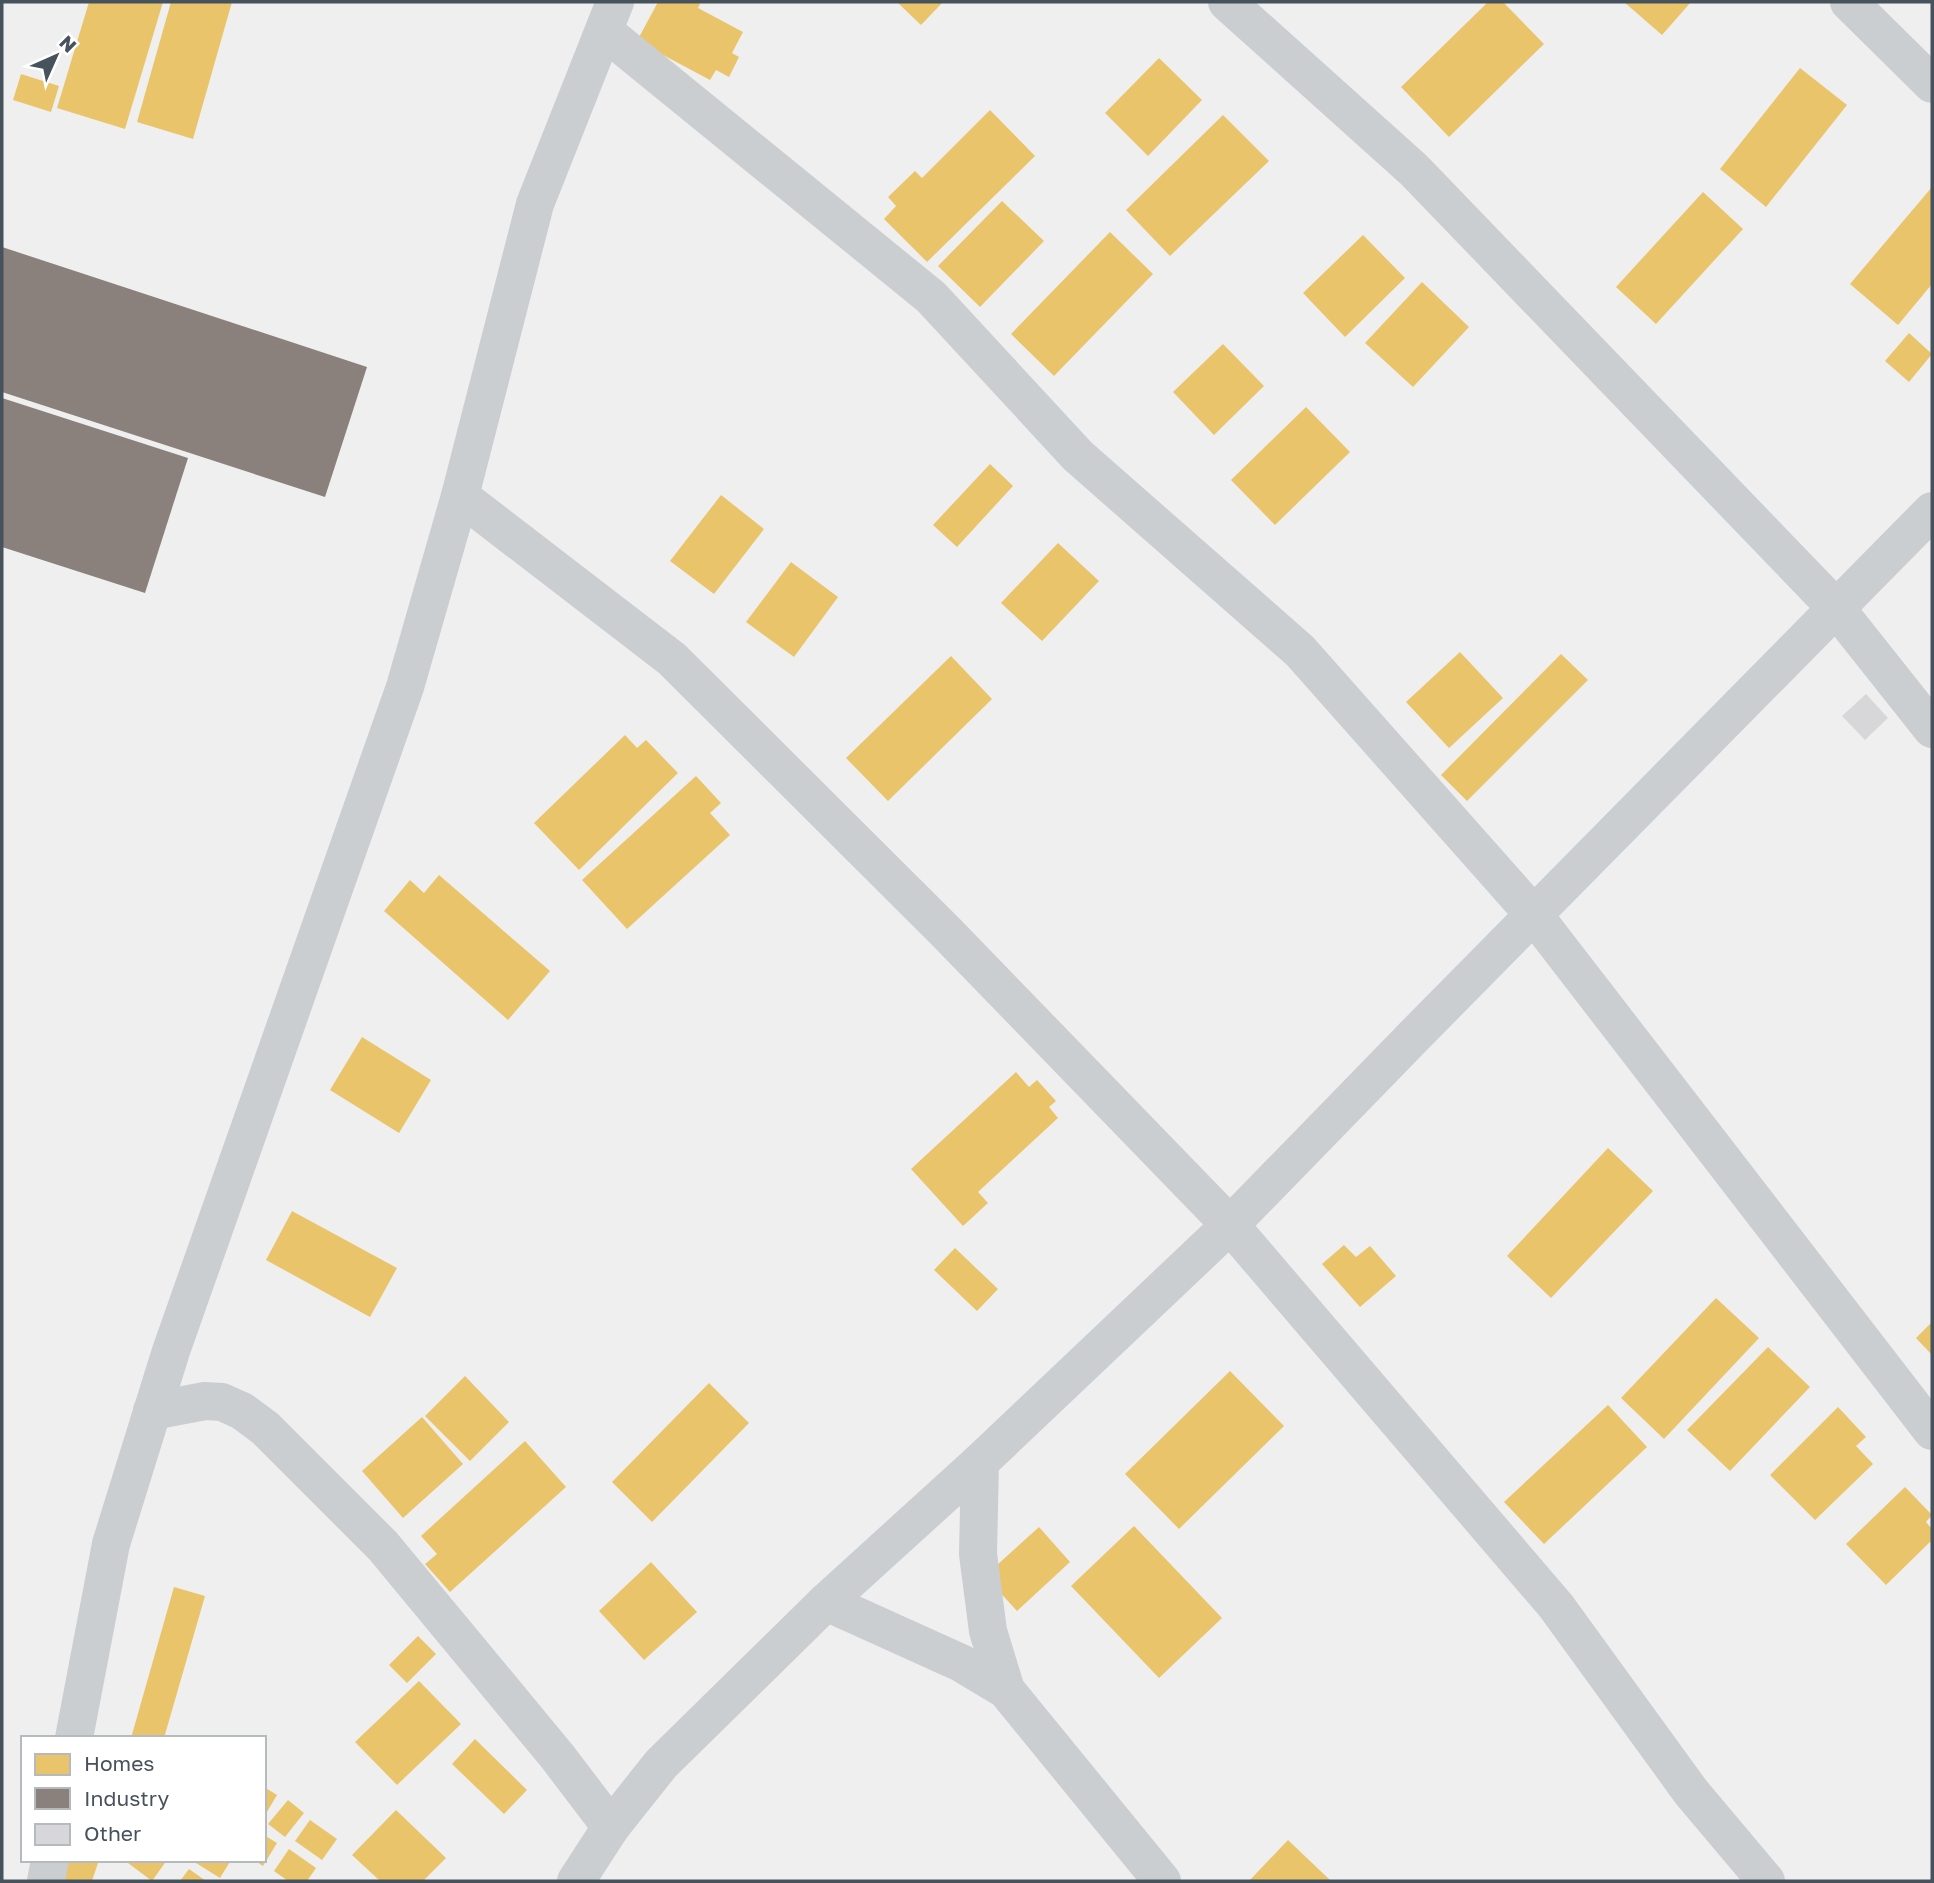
<svg xmlns="http://www.w3.org/2000/svg" width="1934" height="1883" viewBox="0 0 1934 1883" font-family="'Golos Text',sans-serif">
<style>
.homes{fill:#e9c46a}
.industry{fill:#8a817c}
.building{fill:#d7d7d9}
.lines{fill:none;stroke-linecap:round;stroke-linejoin:round}
.minor{stroke:#cbced0;stroke-width:38}
</style>
<rect width="100%" height="100%" fill="#f0efef"/>
<!-- homes -->
<g class="homes">
<polygon points="89,2 163,2 125,129 57,108"/>
<polygon points="171,2 232,2 193,139 137,122"/>
<polygon points="658,2 696,2 700,4 698,8 743,32 732,53 739,57 729,77 716,70 710,80 637,41"/>
<polygon points="897,2 943,2 921,25"/>
<polygon points="1488,2 1503,2 1544,44 1449,137 1401,87"/>
<polygon points="1624,2 1691,2 1662,35"/>
<polygon points="1159,58 1202,100 1148,156 1105,113"/>
<polygon points="1800,68 1847,105 1766,207 1720,169"/>
<polygon points="21,74 59,86 51,112 13,100"/>
<polygon points="990,110 1035,156 927,262 884,219 896,206 888,197 915,171 922,178"/>
<polygon points="1223,115 1269,161 1170,256 1126,210"/>
<polygon points="1932,187 1932,284 1898,325 1850,284"/>
<polygon points="1703,192 1743,229 1656,324 1616,287"/>
<polygon points="1002,201 1044,241 980,307 938,266"/>
<polygon points="1110,232 1153,274 1054,376 1011,334"/>
<polygon points="1363,235 1405,278 1345,337 1303,293"/>
<polygon points="1422,282 1469,327 1413,387 1365,343"/>
<polygon points="1909,333 1932,354 1909,382 1885,361"/>
<polygon points="1223,344 1264,386 1214,435 1173,392"/>
<polygon points="1306,407 1350,452 1275,525 1231,480"/>
<polygon points="990,464 1013,486 957,547 933,525"/>
<polygon points="721,495 764,529 714,594 670,561"/>
<polygon points="1058,543 1099,581 1042,641 1001,603"/>
<polygon points="791,562 838,597 794,657 746,622"/>
<polygon points="1460,652 1503,698 1449,748 1406,702"/>
<polygon points="1561,654 1588,680 1467,801 1441,775"/>
<polygon points="951,656 992,699 888,801 846,758"/>
<polygon points="625,735 637,748 646,740 678,773 579,870 534,823"/>
<polygon points="696,776 721,803 710,813 730,835 627,929 582,880"/>
<polygon points="439,875 550,971 508,1020 384,911 410,880 424,893"/>
<polygon points="362,1037 431,1080 399,1133 330,1090"/>
<polygon points="1016,1072 1029,1087 1037,1080 1056,1101 1049,1107 1058,1118 978,1192 988,1203 963,1226 911,1169"/>
<polygon points="1608,1148 1653,1191 1551,1298 1507,1256"/>
<polygon points="292,1211 397,1268 370,1317 266,1260"/>
<polygon points="1344,1245 1356,1257 1370,1246 1396,1276 1360,1307 1322,1264"/>
<polygon points="955,1248 998,1289 977,1311 934,1270"/>
<polygon points="1716,1298 1759,1338 1664,1439 1621,1398"/>
<polygon points="1932,1322 1932,1355 1916,1338"/>
<polygon points="1768,1347 1810,1387 1730,1471 1687,1430"/>
<polygon points="1230,1371 1284,1426 1179,1529 1125,1474"/>
<polygon points="465,1376 509,1422 470,1461 425,1416"/>
<polygon points="709,1383 749,1423 652,1522 612,1482"/>
<polygon points="1608,1405 1647,1447 1544,1544 1504,1502"/>
<polygon points="1838,1407 1866,1437 1856,1446 1873,1464 1815,1520 1770,1475"/>
<polygon points="422,1417 463,1464 403,1518 362,1471"/>
<polygon points="525,1441 566,1487 450,1592 425,1564 437,1554 421,1536"/>
<polygon points="1905,1487 1932,1515 1926,1522 1932,1529 1932,1540 1886,1585 1846,1544"/>
<polygon points="1134,1526 1222,1618 1159,1678 1071,1586"/>
<polygon points="1039,1527 1070,1562 1017,1611 985,1576"/>
<polygon points="651,1562 697,1612 644,1660 599,1611"/>
<polygon points="174,1587 205,1596 164,1738 131,1738"/>
<polygon points="418,1636 436,1654 407,1683 389,1665"/>
<polygon points="419,1681 461,1724 397,1785 355,1742"/>
<polygon points="475,1739 527,1790 504,1814 452,1764"/>
<polygon points="264,1787 277,1795 264,1817"/>
<polygon points="288,1800 304,1813 285,1837 268,1824"/>
<polygon points="396,1810 446,1858 423,1881 380,1881 352,1855"/>
<polygon points="310,1820 337,1839 322,1860 295,1841"/>
<polygon points="264,1835 277,1843 263,1866 254,1860 264,1860"/>
<polygon points="1288,1840 1331,1881 1249,1881"/>
<polygon points="289,1849 316,1868 307,1881 288,1881 274,1871"/>
<polygon points="62,1860 99,1860 92,1881 55,1881"/>
<polygon points="124,1860 167,1860 152,1881"/>
<polygon points="198,1860 231,1860 220,1878 196,1863"/>
<polygon points="189,1869 206,1881 180,1881"/>
</g>
<!-- industry -->
<g class="industry">
<polygon points="2,247 367,367 325,497 2,392"/>
<polygon points="2,398 188,458 145,593 2,547"/>
</g>
<!-- building -->
<polygon class="building" points="1866,694 1888,718 1865,740 1842,716"/>
<g class="lines">
<!-- minor -->
<g class="minor">
<polyline points="1227,2 1414,170 1836,608 1932,729"/>
<polyline points="1849,2 1932,84"/>
<polyline points="604,31 931,297 1078,456 1300,651 1534,915 1932,1431"/>
<polyline points="460,496 672,659 946,932 1230,1225 1556,1606 1691,1792 1766,1881"/>
<polyline points="152,1411 205,1401 222,1402 242,1411 265,1428 383,1546 557,1756 611,1827 661,1764 826,1602 980,1462 1230,1225 1414,1036 1932,511"/>
<polyline points="980,1462 978,1554 988,1631 1006,1690"/>
<polyline points="826,1602 961,1663 1006,1690 1162,1881"/>
<polyline points="74,1738 111,1544 171,1351 405,687 460,496 535,204 615,2"/>
<polyline points="46,1881 50,1860"/>
<polyline points="576,1881 611,1827"/>
</g>
</g>
<!-- border -->
<rect width="1934" height="1883" fill="none" stroke="#46525c" stroke-width="7"/>
<!-- legend -->
<rect x="21" y="1736" width="245" height="126" fill="#ffffff" stroke="#b5babe" stroke-width="2"/>
<rect x="35" y="1754" width="35" height="21" fill="#e9c46a" stroke="#b5babe" stroke-width="2"/>
<text x="84" y="1771" font-size="21" fill="#46525c">Homes</text>
<rect x="35" y="1788" width="35" height="21" fill="#8a817c" stroke="#b5babe" stroke-width="2"/>
<text x="84" y="1806" font-size="21" fill="#46525c">Industry</text>
<rect x="35" y="1824" width="35" height="21" fill="#d7d7d9" stroke="#b5babe" stroke-width="2"/>
<text x="84" y="1841" font-size="21" fill="#46525c">Other</text>
<!-- north arrow -->
<g transform="translate(56 56) rotate(45)" stroke="#ffffff" stroke-width="5" paint-order="stroke">
<path d="M0-5L12 26L0 18L-12 26Z" fill="#46525c"/>
<text y="-10" font-size="19" font-weight="bold" text-anchor="middle" fill="#46525c">N</text>
</g>
</svg>
